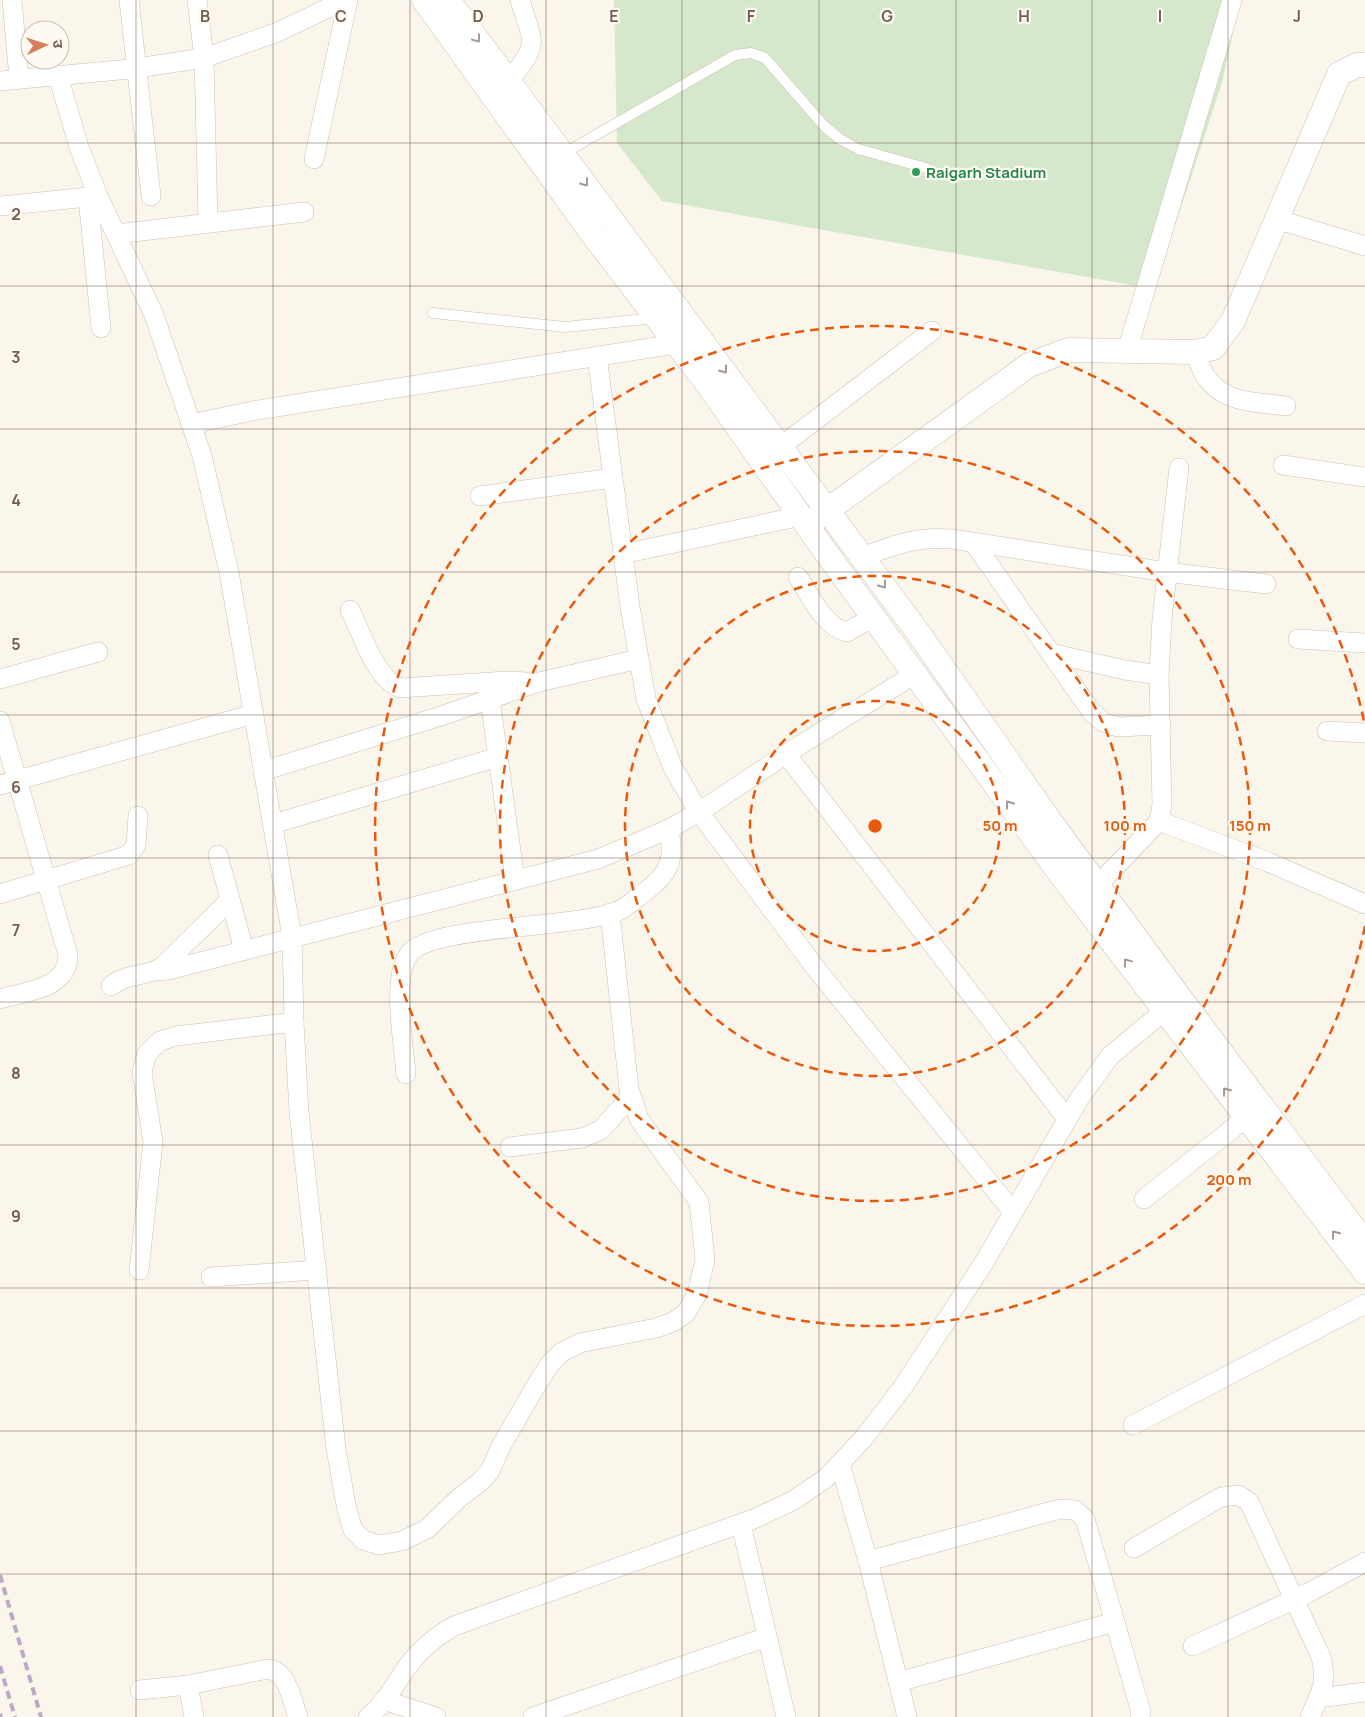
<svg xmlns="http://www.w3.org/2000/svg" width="1365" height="1717" viewBox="0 0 1365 1717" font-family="Manrope,'Noto Sans Devanagari',sans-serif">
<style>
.green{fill:#d5e8cb}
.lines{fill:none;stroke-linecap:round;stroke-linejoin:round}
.service-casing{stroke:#cdbfb2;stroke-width:11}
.minor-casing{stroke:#cdbfb2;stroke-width:20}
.tertiary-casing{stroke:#cdbfb2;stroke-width:25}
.service{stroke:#fff;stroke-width:10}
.minor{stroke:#fff;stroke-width:19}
.tertiary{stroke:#fff;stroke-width:24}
.rail{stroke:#baaac5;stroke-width:4;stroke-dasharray:8 5;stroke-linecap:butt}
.oneway{stroke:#a5978d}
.grid{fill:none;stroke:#745f50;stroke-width:1;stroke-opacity:0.55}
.ring{fill:none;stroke:#e8590c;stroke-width:2.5;stroke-dasharray:9 6}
.leisure-dot{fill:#2e9e5b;stroke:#fefaf2;stroke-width:2}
.labels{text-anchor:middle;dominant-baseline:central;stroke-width:4.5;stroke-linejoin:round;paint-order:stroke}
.leisure-label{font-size:15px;font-weight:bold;fill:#27864d;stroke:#fefaf2;text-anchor:start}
.grid-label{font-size:16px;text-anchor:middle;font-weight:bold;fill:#745f50;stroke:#fefaf2;stroke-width:4.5;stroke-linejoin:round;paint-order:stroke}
.centre{fill:#e8590c;stroke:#fefaf2;stroke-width:2.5}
.ring-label{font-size:15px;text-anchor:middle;font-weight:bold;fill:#e8590c;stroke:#fefaf2;stroke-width:4.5;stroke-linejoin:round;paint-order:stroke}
</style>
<rect width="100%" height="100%" fill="#fbf6ec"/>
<!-- green -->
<polygon class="green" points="614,0 1240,0 1222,83 1154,289 662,201 617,143"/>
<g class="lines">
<defs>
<g id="service">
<polyline points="561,155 735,55 751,53 765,58 824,126 840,139 858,149 926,168"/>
<polyline points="433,313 565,327 656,318"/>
</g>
<g id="minor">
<polyline points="12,0 19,79"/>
<polyline points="129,0 151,196"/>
<polyline points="197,0 204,58 208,222"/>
<polyline points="58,76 79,147 98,196 154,315 202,456 229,572 292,937 294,1022 299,1112 336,1449 347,1510 353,1530 363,1540 379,1545 402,1541 427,1529 459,1498 480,1482 490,1471 500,1448 537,1384 550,1364 562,1352 580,1343 656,1328 673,1322 686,1313 697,1294 705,1260 699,1202 639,1119 629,1089 610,913"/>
<polyline points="0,81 130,69 204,58 278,32 345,0"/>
<path d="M509,81C540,42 534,46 520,0"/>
<polyline points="314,159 348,0"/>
<polyline points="88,197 101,328"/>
<polyline points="0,206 98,196"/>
<polyline points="1276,219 1365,246"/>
<polyline points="116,234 304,212"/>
<polyline points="1127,351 1232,0"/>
<path d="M1195,352C1198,360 1201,370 1206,377C1224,404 1258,402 1286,406"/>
<polyline points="597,356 630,607 646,699 673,768 699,812 817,970 1013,1212"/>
<polyline points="191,424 252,411 688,342"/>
<polyline points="771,454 932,331"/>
<polyline points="1283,465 1365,477"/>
<polyline points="480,496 613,478"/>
<polyline points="974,543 1091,711 1103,722 1118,727 1161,725"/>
<polyline points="623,554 801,516"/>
<path d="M862,557C896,545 915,536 952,539L1166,572L1266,584"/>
<path d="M798,577C811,596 823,627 847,632L873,617"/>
<path d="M350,610C362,634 375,678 400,688L507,681L526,682"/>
<polyline points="1298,639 1365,643"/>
<polyline points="1050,653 1125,670 1159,675"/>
<polyline points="0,679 98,652"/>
<polyline points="490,699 515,880"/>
<path d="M0,721L68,955C68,989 27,991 0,999"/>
<polyline points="1327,731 1365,733"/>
<polyline points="786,754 1067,1119"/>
<polyline points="263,771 441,716 539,682 639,659"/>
<polyline points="0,785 254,714"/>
<polyline points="1159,821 1268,862 1365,904"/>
<polyline points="273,824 498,757"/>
<polyline points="218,855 244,950"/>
<polyline points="1097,886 1159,821 1162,805 1159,675 1162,619 1179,468"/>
<polyline points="0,894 129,855 136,845 138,816"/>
<polyline points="154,971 169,970 598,859 669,829 699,812 800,745 915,674"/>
<path d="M111,986C126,973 146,977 162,967L230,900"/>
<path d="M406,1074C404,1045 391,978 409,954C429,925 574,929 618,911C628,907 637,897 646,891C670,873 675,859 669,829"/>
<polyline points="510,1147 582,1138 601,1130 631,1096"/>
<polyline points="1144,1199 1246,1118"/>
<polyline points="139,1270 153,1142 142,1072 147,1054 160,1041 176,1036 294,1022"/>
<polyline points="211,1277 317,1270"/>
<polyline points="1133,1425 1365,1304"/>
<polyline points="840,1464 868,1561 907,1717"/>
<polyline points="741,1524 786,1717"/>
<path d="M1134,1548L1221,1497L1239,1495L1249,1502L1321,1657C1328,1683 1320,1694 1310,1717"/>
<polyline points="868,1561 1060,1509 1075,1510 1085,1519 1141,1712 1140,1717"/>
<polyline points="1193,1646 1308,1593 1365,1562"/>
<polyline points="898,1682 1115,1622"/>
<polyline points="188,1685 194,1717"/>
<path d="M140,1690L188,1685L268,1669C288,1671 292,1701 298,1717"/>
<polyline points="1319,1698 1365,1692"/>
<polyline points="384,1700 436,1717"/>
<path d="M368,1717C385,1704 395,1684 407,1667C420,1649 435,1637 454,1626L756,1518L794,1500L826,1478L863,1439L903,1387L985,1261L1079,1099L1110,1056L1175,1002"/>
<polyline points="533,1717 767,1637"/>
</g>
<g id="tertiary">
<polyline points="424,0 593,235 706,382 825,551 1064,879 1365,1272"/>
<polyline points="448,0 917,631 1050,821 1180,998 1365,1243"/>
<polyline points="815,519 1029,365 1068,350 1195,352 1213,348 1233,321 1339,74 1357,65 1365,65"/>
</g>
</defs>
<!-- service casing -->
<use href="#service" class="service-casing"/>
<!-- minor casing -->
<use href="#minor" class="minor-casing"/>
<!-- tertiary casing -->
<use href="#tertiary" class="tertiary-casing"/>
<!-- service -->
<use href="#service" class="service"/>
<!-- minor -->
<use href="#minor" class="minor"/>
<!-- tertiary -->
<use href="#tertiary" class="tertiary"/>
<!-- rail -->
<g class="rail">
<polyline points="0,1575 41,1717"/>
<polyline points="0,1666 15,1717"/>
<polyline points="0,1714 1,1717"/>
</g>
</g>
<!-- one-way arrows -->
<defs><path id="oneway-chevron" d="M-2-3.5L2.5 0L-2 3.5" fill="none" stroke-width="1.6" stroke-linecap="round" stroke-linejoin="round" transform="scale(1.25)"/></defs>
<g class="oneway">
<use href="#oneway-chevron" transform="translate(477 39) rotate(53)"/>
<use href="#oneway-chevron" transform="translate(585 183) rotate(53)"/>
<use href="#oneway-chevron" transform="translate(724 370) rotate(53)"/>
<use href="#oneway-chevron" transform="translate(883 585) rotate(54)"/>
<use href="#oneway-chevron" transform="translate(1009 804) rotate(-126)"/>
<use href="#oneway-chevron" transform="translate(1127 962) rotate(-127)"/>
<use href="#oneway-chevron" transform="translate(1226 1091) rotate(-127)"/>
<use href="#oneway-chevron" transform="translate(1335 1234) rotate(-128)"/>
</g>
<!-- grid -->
<path class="grid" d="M136,0V1717M273,0V1717M410,0V1717M546,0V1717M682,0V1717M819,0V1717M956,0V1717M1092,0V1717M1228,0V1717M0,143H1365M0,286H1365M0,429H1365M0,572H1365M0,715H1365M0,858H1365M0,1002H1365M0,1145H1365M0,1288H1365M0,1431H1365M0,1574H1365"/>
<!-- distance rings -->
<g class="ring">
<circle cx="875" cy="826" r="125"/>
<circle cx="875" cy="826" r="250"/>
<circle cx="875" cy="826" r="375"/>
<path d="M1365 926A500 500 0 1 1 1365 726"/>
</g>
<!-- markers -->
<circle class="leisure-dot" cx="916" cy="172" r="5"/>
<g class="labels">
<!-- leisure labels -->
<g class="leisure-label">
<text x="926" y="172">Raigarh Stadium</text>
</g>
</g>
<g class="grid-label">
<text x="205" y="22">B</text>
<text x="341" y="22">C</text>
<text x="478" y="22">D</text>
<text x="614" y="22">E</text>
<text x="751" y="22">F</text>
<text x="887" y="22">G</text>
<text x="1024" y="22">H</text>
<text x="1160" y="22">I</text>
<text x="1297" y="22">J</text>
<text x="16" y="220">2</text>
<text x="16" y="363">3</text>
<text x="16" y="506">4</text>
<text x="16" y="650">5</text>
<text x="16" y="793">6</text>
<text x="16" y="936">7</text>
<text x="16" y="1079">8</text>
<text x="16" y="1222">9</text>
</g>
<circle cx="875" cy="826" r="8" class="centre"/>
<g class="ring-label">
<text x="1000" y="831">50 m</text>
<text x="1125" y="831">100 m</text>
<text x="1250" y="831">150 m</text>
<text x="1229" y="1185">200 m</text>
</g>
<!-- north arrow -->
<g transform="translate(45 45) rotate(86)"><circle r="24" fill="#fefaf2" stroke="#c7bcb1"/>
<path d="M0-4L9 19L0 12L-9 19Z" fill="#d97e5d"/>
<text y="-8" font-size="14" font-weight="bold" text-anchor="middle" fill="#745f50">उ</text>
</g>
</svg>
